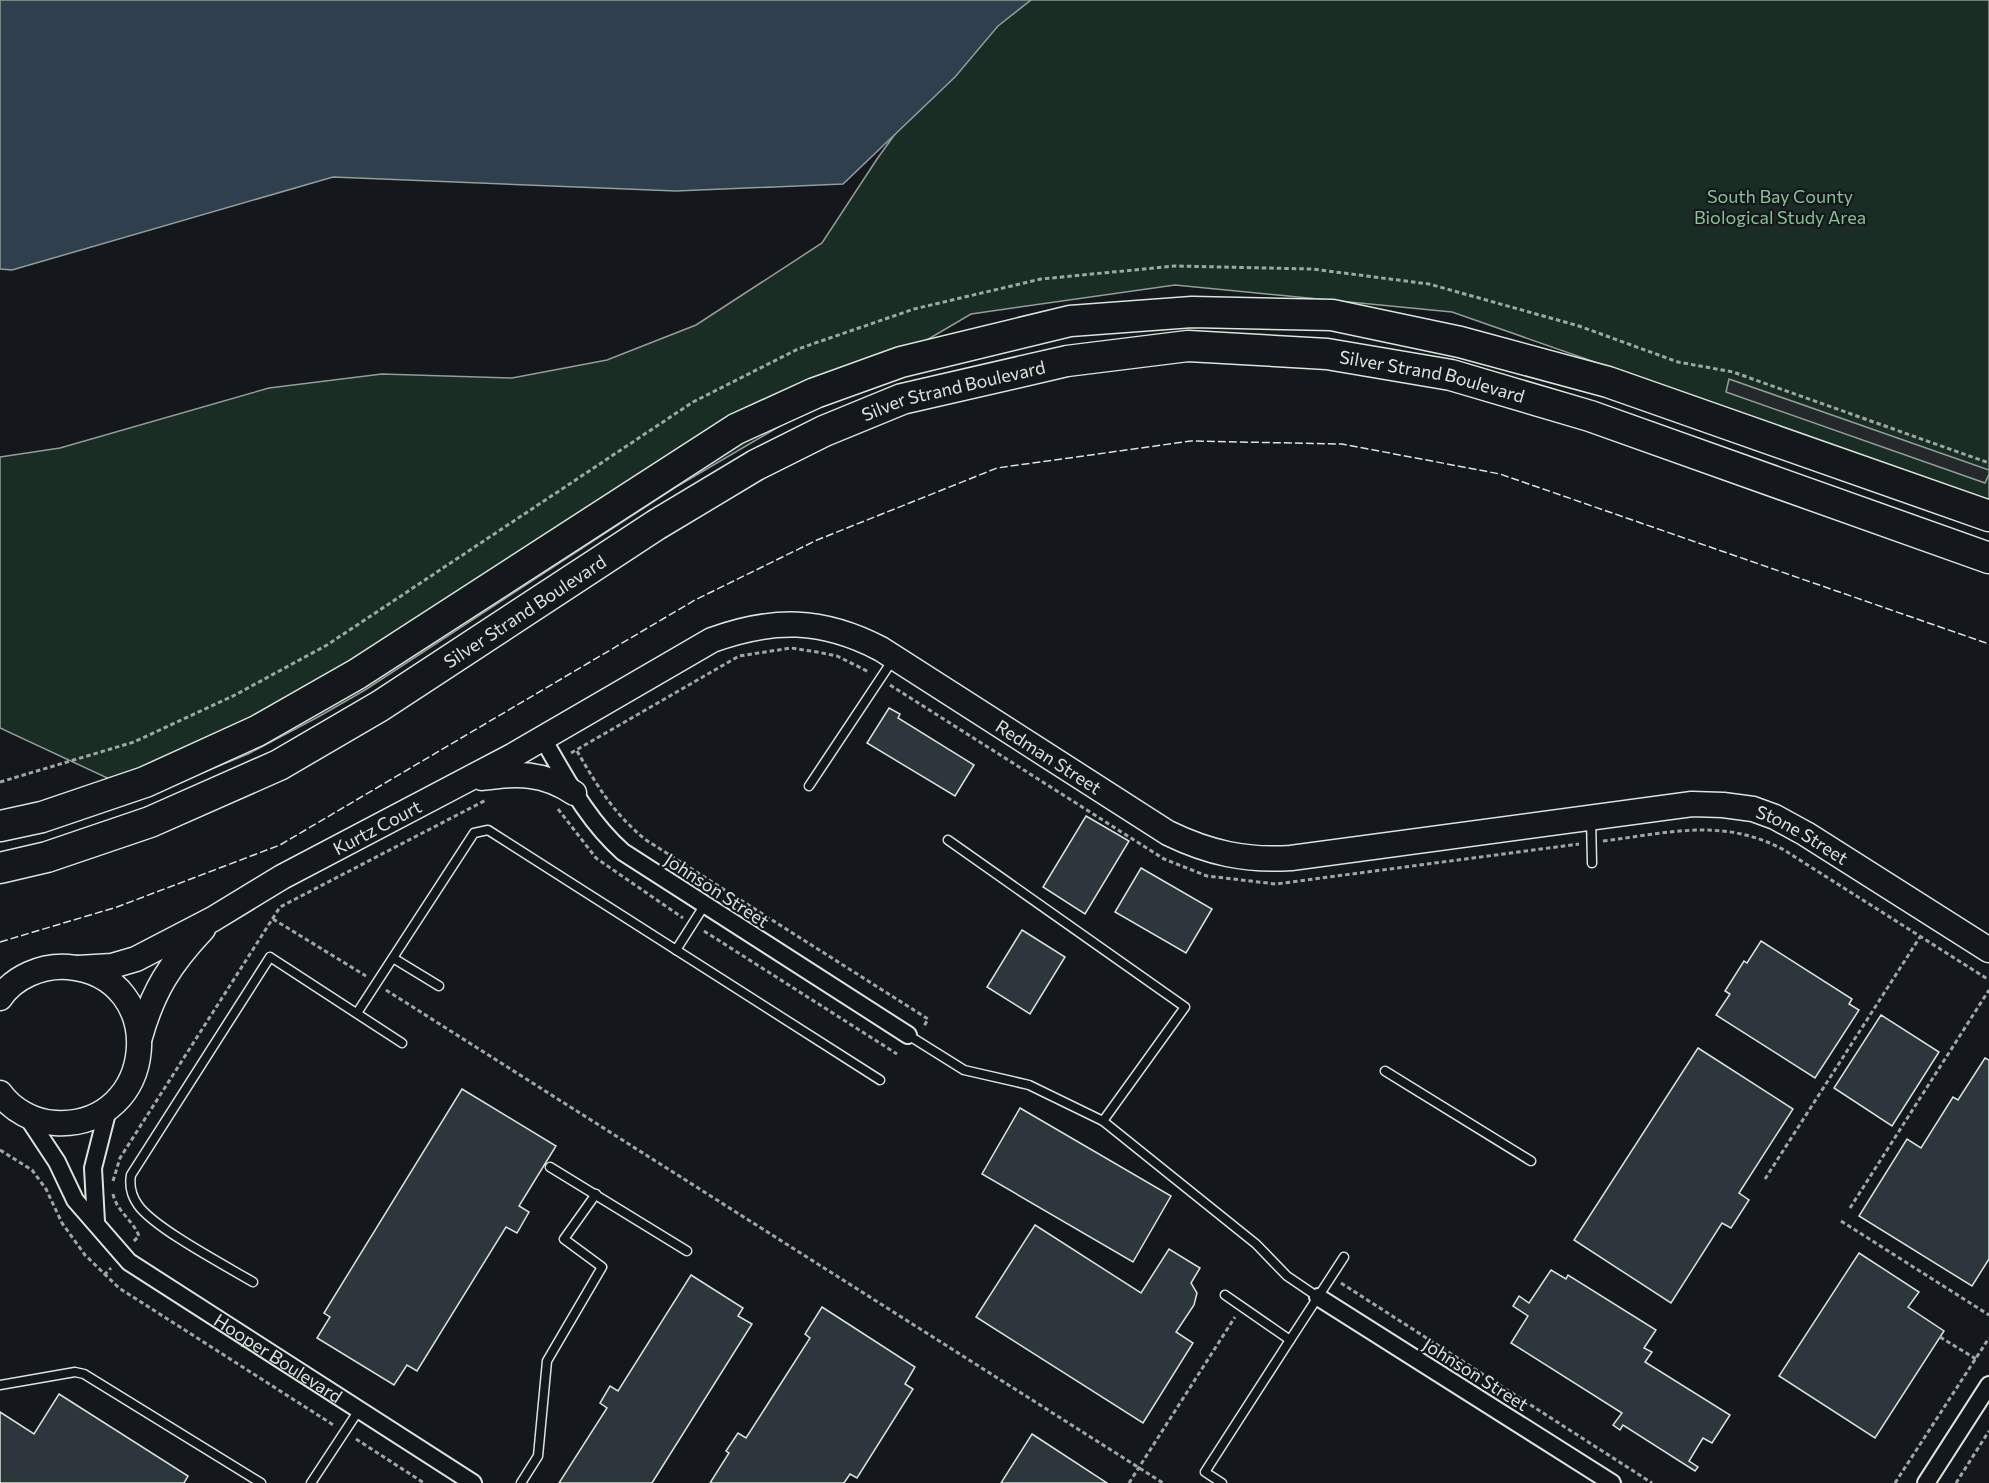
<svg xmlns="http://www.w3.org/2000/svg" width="1989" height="1483" viewBox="0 0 1989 1483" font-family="Commissioner,sans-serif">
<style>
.green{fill:#1a2d24;stroke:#939e99;stroke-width:1.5}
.parking{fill:#24282b;stroke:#939e99;stroke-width:1.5}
.water{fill:#2f3f4d;stroke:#939e99;stroke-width:1.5}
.building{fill:#2c363c;stroke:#d8e6dc;stroke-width:1.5}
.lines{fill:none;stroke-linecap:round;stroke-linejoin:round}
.lane-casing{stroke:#d8e6dc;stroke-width:11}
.street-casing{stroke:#d8e6dc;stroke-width:20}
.secondary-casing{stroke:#d8e6dc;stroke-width:27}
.highway-casing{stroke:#d8e6dc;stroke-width:33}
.path{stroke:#9da8a2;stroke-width:3;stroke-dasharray:4.5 3;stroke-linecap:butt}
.lane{stroke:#14181c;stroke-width:8}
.street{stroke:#14181c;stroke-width:16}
.secondary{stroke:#14181c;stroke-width:24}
.highway{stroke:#14181c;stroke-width:30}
.fence{stroke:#d8e6dc;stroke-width:1.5;stroke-dasharray:8 3;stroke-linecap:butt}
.labels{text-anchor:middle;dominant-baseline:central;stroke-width:4.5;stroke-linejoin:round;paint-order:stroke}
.park-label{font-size:18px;fill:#8ac095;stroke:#14181c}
.street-label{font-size:18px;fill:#d8e6dc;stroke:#14181c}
</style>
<rect width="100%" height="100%" fill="#14181c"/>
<!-- green -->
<polygon class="green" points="1011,0 1989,0 1989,500 1452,312 1175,285 971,314 676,487 365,690 318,717 248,754 146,796 0,728 0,457 60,448 269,388 382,374 512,378 607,360 696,325 822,243 877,159 955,51"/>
<!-- parking -->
<polygon class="parking" points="1729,379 1989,470 1989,474 1985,483 1726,392"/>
<!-- water -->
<polygon class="water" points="0,0 1031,0 998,26 955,77 843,184 676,191 333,177 12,270 0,269"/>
<!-- building -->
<g class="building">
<polygon points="889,708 900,714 898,718 974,765 955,796 867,743"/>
<polygon points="1086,816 1129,841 1085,914 1043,887"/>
<polygon points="1141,868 1212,909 1186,953 1115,912"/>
<polygon points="1022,930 1065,957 1030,1014 987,987"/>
<polygon points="1761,941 1852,999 1849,1004 1859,1010 1815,1078 1716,1015 1730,994 1725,991 1744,961 1747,963"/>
<polygon points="1881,1015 1939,1052 1892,1126 1834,1088"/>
<polygon points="1698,1048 1793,1109 1739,1193 1749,1200 1731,1228 1722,1223 1671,1303 1574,1240"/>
<polygon points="1985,1058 1989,1060 1989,1259 1972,1286 1859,1216 1907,1139 1921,1148 1953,1097 1958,1100"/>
<polygon points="462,1089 556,1146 519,1206 529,1212 517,1233 506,1227 417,1371 407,1365 394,1385 317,1338 330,1317 324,1313"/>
<polygon points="1020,1108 1171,1196 1133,1262 982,1174"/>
<polygon points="1035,1225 1141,1293 1169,1249 1200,1268 1191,1283 1197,1293 1194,1305 1176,1332 1193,1343 1143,1423 976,1317"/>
<polygon points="1859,1253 1919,1292 1908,1307 1944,1331 1875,1438 1779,1376"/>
<polygon points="1551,1270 1566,1279 1568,1275 1656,1330 1644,1348 1652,1352 1645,1362 1730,1415 1712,1443 1703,1438 1689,1461 1698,1467 1695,1471 1623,1425 1620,1430 1613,1425 1622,1413 1511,1343 1528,1316 1513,1306 1519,1296 1529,1303"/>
<polygon points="691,1275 743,1308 738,1316 752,1324 652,1483 559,1483 607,1408 600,1403 610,1386 618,1391"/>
<polygon points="822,1307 915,1367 905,1384 913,1389 857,1478 850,1474 844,1483 710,1483 729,1453 726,1451 738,1433 746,1438 810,1338 805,1334"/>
<polygon points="59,1394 188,1476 184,1483 0,1483 0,1412 34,1434"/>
<polygon points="1032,1434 1107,1483 1001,1483"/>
</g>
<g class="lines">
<defs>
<g id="lane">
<polyline points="809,786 894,658"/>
<polyline points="1591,818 1592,863"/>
<polyline points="948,840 1185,1007 1103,1121"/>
<polyline points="676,950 704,906"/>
<polyline points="393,958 439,986"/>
<polyline points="357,1013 474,833 488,830 880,1080"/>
<polyline points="908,1035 964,1070 1029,1085 1103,1121 1256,1244 1287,1276 1318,1297"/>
<polyline points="1385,1071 1531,1161"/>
<polyline points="550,1167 687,1251"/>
<path d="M253,1282C226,1266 154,1228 138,1205C131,1195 129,1186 131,1175L270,957L402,1043"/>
<polyline points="1225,1295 1290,1340 1344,1257"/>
<polyline points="0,1385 75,1372 84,1374 261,1483"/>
<polyline points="311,1483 359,1410"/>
<polyline points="521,1483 538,1456 547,1361 602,1267 564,1239 596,1194"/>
<polyline points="1222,1483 1205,1472 1290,1340"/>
</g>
<g id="street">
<path d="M543,739C567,780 587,820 623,852L908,1035"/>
<path id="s1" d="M26,1115L57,1162L75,1200L129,1262L473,1483"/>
<polyline points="96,1222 93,1168 108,1109"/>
<polyline points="1318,1297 1612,1483"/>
<polyline points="1926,1483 1989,1385"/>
</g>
<g id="secondary">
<path d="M482,778C516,773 544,772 574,793"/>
<path id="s2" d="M78,968L112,966L136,959L213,919L282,877L514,755L712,640C773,618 822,618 881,649L1168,833C1209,853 1246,861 1291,858L1692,804L1723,805L1753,809L1775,817L1806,834L1989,950"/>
<path d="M0,998C14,977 42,965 68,967C171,976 158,1129 55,1123C34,1122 12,1110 0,1093"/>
<path d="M140,1037C153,991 170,964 203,929"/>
</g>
<g id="highway">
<polyline points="0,826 42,817 145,782 257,731 357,674 736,429 815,393 901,362 1070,321 1192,312 1332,315 1460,342 1608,382 1989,516"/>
<path id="s3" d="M0,868L47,857L150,822L279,765L380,706L656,525L756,465L824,431L902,399L1067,361L1188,346L1327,354L1451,375L1590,416L1989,558"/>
</g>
</defs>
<!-- lane casing -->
<use href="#lane" class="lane-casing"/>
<!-- street casing -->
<use href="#street" class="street-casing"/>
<!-- secondary casing -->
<use href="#secondary" class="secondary-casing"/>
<!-- highway casing -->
<use href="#highway" class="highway-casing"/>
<!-- path -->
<g class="path">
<polyline points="890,685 1164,859 1207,876 1276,884 1579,844"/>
<path d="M577,751C598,787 613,813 646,840L928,1019L923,1028"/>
<polyline points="571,753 739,656 791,648 817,652 837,656 869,672"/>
<polyline points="0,782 134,742 235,695 327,645 693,402 798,349 914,309 1041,279 1175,266 1312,269 1429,284 1579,326 1678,362 1733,372 1989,463"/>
<polyline points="558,809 596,858 683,918"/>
<path d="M1603,841C1669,833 1723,817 1784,850L1989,980"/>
<polyline points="273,919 366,976"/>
<polyline points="704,931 897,1054"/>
<polyline points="386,990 1163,1483"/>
<polyline points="0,1150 32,1170 46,1189 62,1223 85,1255 119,1288 335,1426"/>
<polyline points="1765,1179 1920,937"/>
<polyline points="113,1181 120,1158 280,907 486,800"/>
<path d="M113,1194C117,1212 133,1220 139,1236L133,1242"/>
<polyline points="1850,1208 1989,990"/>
<polyline points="1841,1221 1989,1315"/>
<polyline points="104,1275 111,1268"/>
<polyline points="1341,1283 1652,1483"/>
<polyline points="1940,1337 1976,1359"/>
<polyline points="356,1439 424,1483"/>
<polyline points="1129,1483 1235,1317"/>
<polyline points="1895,1483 1989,1338"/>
<polyline points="1956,1483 1989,1431"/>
</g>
<!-- lane -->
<use href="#lane" class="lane"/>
<!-- street -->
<use href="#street" class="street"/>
<!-- secondary -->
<use href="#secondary" class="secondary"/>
<!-- highway -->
<use href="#highway" class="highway"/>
<!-- fence -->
<polyline class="fence" points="0,942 117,907 280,845 695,600 817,540 997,468 1191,441 1342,444 1500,474 1989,644"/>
</g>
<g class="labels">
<!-- park labels -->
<g class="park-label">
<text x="1780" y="196">South Bay County<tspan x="1780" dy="21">Biological Study Area</tspan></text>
</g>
<!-- street labels -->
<g class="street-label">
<text stroke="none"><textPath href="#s3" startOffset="1560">Silver Strand Boulevard</textPath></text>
<text stroke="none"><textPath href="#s3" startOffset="1074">Silver Strand Boulevard</textPath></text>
<text stroke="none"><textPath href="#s3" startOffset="588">Silver Strand Boulevard</textPath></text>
<text stroke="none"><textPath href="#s2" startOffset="1092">Redman Street</textPath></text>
<text stroke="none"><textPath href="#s2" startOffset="334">Kurtz Court</textPath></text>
<text stroke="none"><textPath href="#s2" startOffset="1882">Stone Street</textPath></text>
<text transform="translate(717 890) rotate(33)">Johnson Street</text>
<text stroke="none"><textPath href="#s1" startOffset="358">Hooper Boulevard</textPath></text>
<text transform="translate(1476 1374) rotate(32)">Johnson Street</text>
</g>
</g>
</svg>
